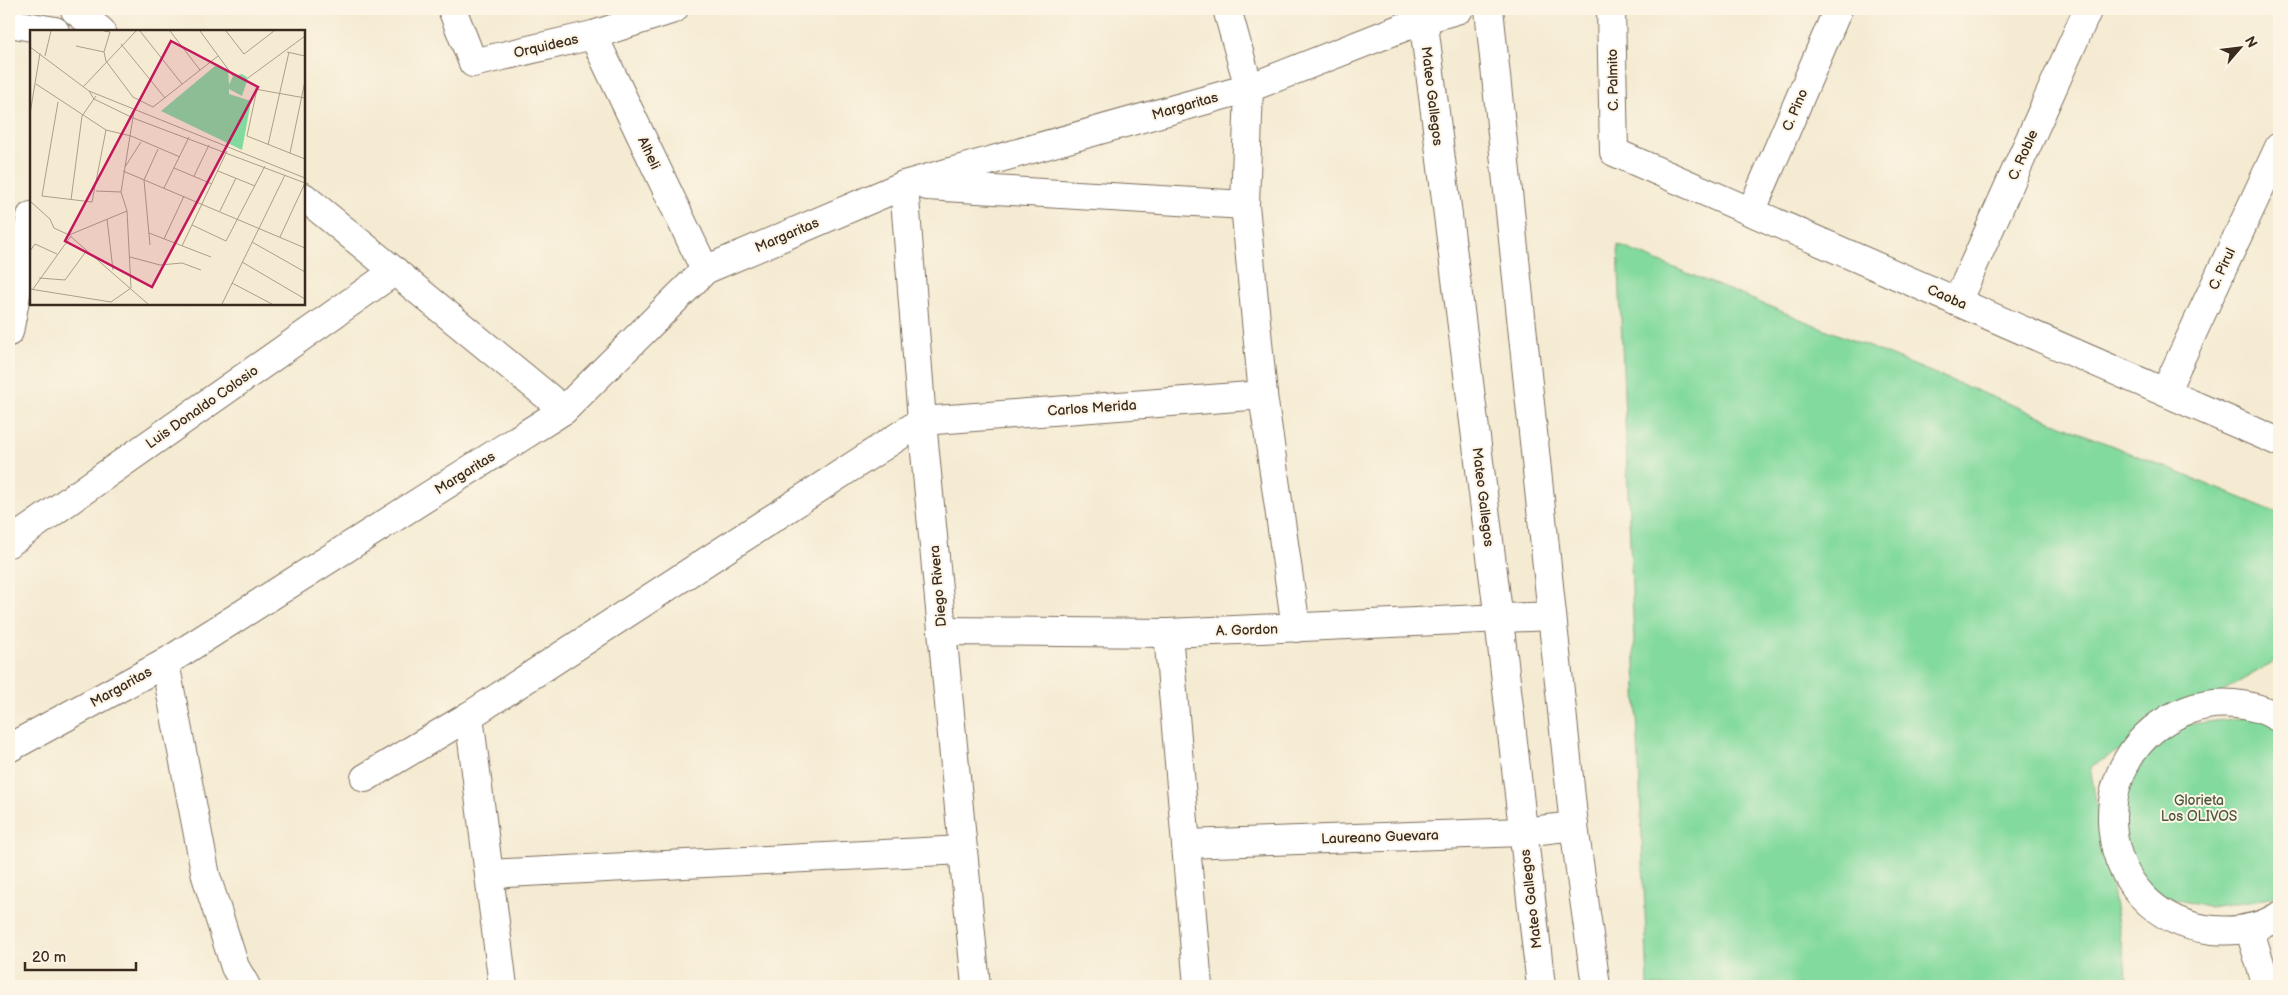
<svg xmlns="http://www.w3.org/2000/svg" width="2288" height="995" viewBox="0 0 2288 995" font-family="'Balsamiq Sans',sans-serif">
<style>
.green{fill:#83da9e;stroke:#5f825e}
.lines{fill:none;stroke-linecap:round;stroke-linejoin:round}
.street-casing{stroke:#7c6e5d;stroke-width:30}
.street{stroke:#fff;stroke-width:28}
.labels{text-anchor:middle;dominant-baseline:central;stroke-width:4;stroke-linejoin:round;paint-order:stroke}
.street-label{font-size:14px;fill:#3b2a1e;stroke:#fcf5e5}
.park-label{font-size:14px;fill:#4d563e;stroke:#fcf5e5}
.inset-road{fill:none;stroke:#ab9e8b;stroke-width:1}
.view{fill:#c2185b;fill-opacity:0.15;stroke:#c2185b;stroke-width:2.5}
.inset-edge{fill:none;stroke:#3b2a1e;stroke-width:2.5}
</style>
<rect width="100%" height="100%" fill="#fcf5e5"/>
<filter id="ink" filterUnits="userSpaceOnUse"><feTurbulence type="fractalNoise" baseFrequency=".02" numOctaves="2"/><feDisplacementMap in="SourceGraphic" scale="10" xChannelSelector="R" yChannelSelector="G"/><feConvolveMatrix kernelMatrix="1 2 1 2 8 2 1 2 1" color-interpolation-filters="sRGB"/></filter>
<filter id="wash" filterUnits="userSpaceOnUse"><feTurbulence type="fractalNoise" baseFrequency=".0096" numOctaves="4" result="noise"/><feDisplacementMap in="SourceGraphic" scale="20" xChannelSelector="R" yChannelSelector="G"/><feGaussianBlur stdDeviation="1.12" result="paint"/><feColorMatrix in="noise" values="0 0 0 0 0 0 0 0 0 0 0 0 0 0 0 0 0 1.4 0 .05"/><feComposite in="paint" operator="in"/></filter>
<g filter="url(#wash)">
<rect width="100%" height="100%" fill="#f5ebd3"/>
<!-- green -->
<polygon class="green" points="1618,245 2278,513 2279,659 2158,728 2273,714 2279,722 2279,893 2270,898 2208,907 2139,891 2112,798 2147,735 2090,767 2129,986 1648,986"/>
</g>
<g filter="url(#ink)">
<g class="lines">
<defs>
<g id="street">
<polyline points="452,9 473,63 593,35 674,9"/>
<polyline points="1227,9 1249,88 1245,205 1263,395 1296,628"/>
<polyline points="1422,9 1499,620 1541,986"/>
<polyline points="1489,9 1574,826 1596,986"/>
<polyline points="1611,9 1614,152 2279,442"/>
<polyline points="75,10 101,31"/>
<polyline points="9,23 55,31"/>
<polyline points="593,35 705,270"/>
<polyline points="904,185 922,421 976,986"/>
<polyline points="927,186 1245,205"/>
<polyline points="304,197 564,410"/>
<polyline points="1751,212 1838,9"/>
<polyline points="1957,302 2088,9"/>
<polyline points="9,332 31,216"/>
<polyline points="2165,392 2279,147"/>
<polyline points="9,543 395,271"/>
<polyline points="943,631 1168,633 1551,616"/>
<polyline points="1168,633 1198,986"/>
<polyline points="165,663 206,876 235,967 246,986"/>
<polyline points="469,716 503,986"/>
<path d="M2279,718C2253,702 2216,699 2188,710C2075,752 2092,917 2213,930C2236,932 2260,928 2279,916"/>
<polyline points="9,748 165,663 564,410 705,270 904,185 1249,88 1422,20 1459,9"/>
<polyline points="365,778 469,716 922,421 1263,395"/>
<polyline points="1186,844 1523,832 1574,826"/>
<polyline points="489,874 963,850"/>
<polyline points="2249,928 2267,986"/>
</g>
</defs>
<!-- street casing -->
<use href="#street" class="street-casing"/>
<!-- street -->
<use href="#street" class="street"/>
</g>
</g>
<g class="labels">
<!-- street labels -->
<g class="street-label">
<text transform="translate(546 46) rotate(-13)">Orquideas</text>
<text transform="translate(1613 80) rotate(-91)">C. Palmito</text>
<text transform="translate(1432 96) rotate(83)">Mateo Gallegos</text>
<text transform="translate(1185 106) rotate(-16)">Margaritas</text>
<text transform="translate(1795 110) rotate(-67)">C. Pino</text>
<text transform="translate(649 153) rotate(65)">Alheli</text>
<text transform="translate(2023 155) rotate(-66)">C. Roble</text>
<text transform="translate(787 235) rotate(-23)">Margaritas</text>
<text transform="translate(2222 269) rotate(-65)">C. Pirul</text>
<text transform="translate(1947 297) rotate(24)">Caoba</text>
<text transform="translate(202 407) rotate(-35)">Luis Donaldo Colosio</text>
<text transform="translate(1092 408) rotate(-4)">Carlos Merida</text>
<text transform="translate(465 473) rotate(-32)">Margaritas</text>
<text transform="translate(1483 497) rotate(83)">Mateo Gallegos</text>
<text transform="translate(938 586) rotate(-95)">Diego Rivera</text>
<text transform="translate(1247 630) rotate(-2)">A. Gordon</text>
<text transform="translate(121 687) rotate(-29)">Margaritas</text>
<text transform="translate(1380 837) rotate(-2)">Laureano Guevara</text>
<text transform="translate(1531 899) rotate(-97)">Mateo Gallegos</text>
</g>
<!-- park labels -->
<g class="park-label">
<text x="2199" y="800">Glorieta<tspan x="2199" dy="16">Los OLIVOS</tspan></text>
</g>
</g>
<!-- overview -->
<g transform="translate(30 30)">
<rect width="275" height="275" fill="#f5ebd3"/>
<path d="M185,36L198,39L199,55L203,46L212,44L218,48L212,66L199,59V64L221,71L212,120L131,81Z" fill="#83da9e"/>
<path class="inset-road" d="M110,1L152,54M140,1L170,40M170,1L203,46M196,1L214,24L244,1M91,14L135,68M46,16L74,22L80,2L74,1M0,17L59,61L64,69L103,88L275,153L250,207M74,22L76,31L103,67L123,77L188,26M257,22L275,26M15,26L21,1M218,48L275,6M6,54L76,100L101,106L150,127M53,57L106,1M225,59L275,68M227,59L217,106L275,129M59,61L275,148M28,72L12,166L62,172L76,100M0,84L10,23M238,115L259,22M260,123L275,51M95,137L111,112M144,138L182,154M93,141L275,218M188,141L225,156M164,146L179,115M134,158L159,107M66,161L91,162M41,170L52,86L66,66M0,171L20,189L24,198L39,205L118,274M190,181L206,148M77,189L83,240M162,195L196,211L235,136M119,203L181,227M39,205L97,181M134,209L154,166M222,212L275,242M120,215L114,150L128,119M152,216L197,121M0,221L5,214L27,224M100,227L130,235L152,233L171,240M212,232L275,269M9,248L35,250L57,220M202,253L242,274M0,259L81,272L101,258L97,181L91,162L104,81M3,259L41,206M192,274L255,145"/>
<path class="view" d="M141,11L228,57L122,257L35,211Z"/>
<rect width="275" height="275" class="inset-edge"/>
</g>
<!-- margin -->
<rect width="2288" height="995" fill="none" stroke="#fcf5e5" stroke-width="30"/>
<!-- north arrow -->
<g transform="translate(2240 48) rotate(62)" stroke="#fcf5e5" stroke-width="4" paint-order="stroke">
<path d="M0-4L9 19L0 12L-9 19Z" fill="#3b2a1e"/>
<text y="-8" font-size="14" font-weight="bold" text-anchor="middle" fill="#3b2a1e">N</text>
</g>
<!-- scale -->
<path d="M25 962v8h111v-8" fill="none" stroke="#3b2a1e" stroke-width="2.5"/>
<text x="32" y="962" font-size="15" fill="#3b2a1e" stroke="#fcf5e5" stroke-width="4" paint-order="stroke">20 m</text>
</svg>
